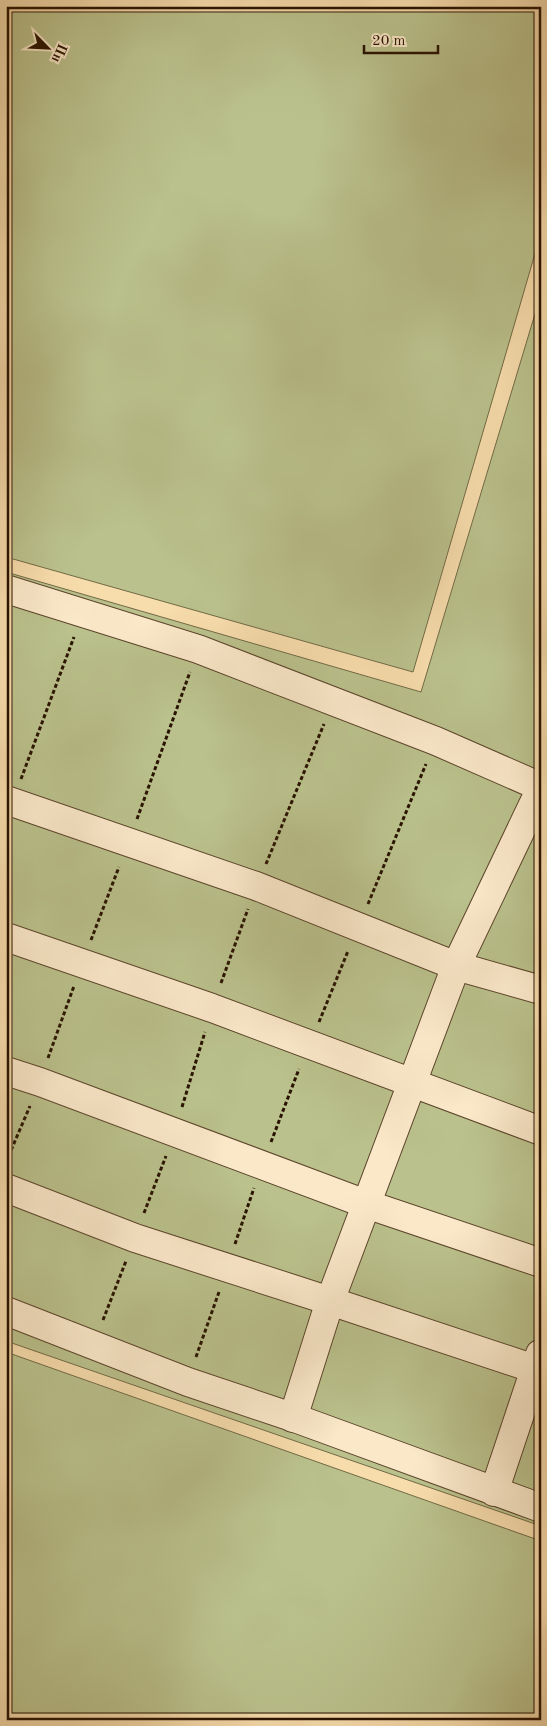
<svg xmlns="http://www.w3.org/2000/svg" width="547" height="1726" viewBox="0 0 547 1726" font-family="'Old Standard TT',serif">
<style>
.green{fill:#bac18c;stroke:#726a46}
.lines{fill:none;stroke-linecap:round;stroke-linejoin:round}
.minor-casing{stroke:#5c452b;stroke-width:30}
.path{stroke:#291300;stroke-width:3;stroke-dasharray:4 2.5;stroke-linecap:butt}
.minor{stroke:#fae8c9;stroke-width:28}
</style>
<rect width="100%" height="100%" fill="#f7dcac"/>
<filter id="stains"><feTurbulence type="fractalNoise" baseFrequency=".004" numOctaves="4"/><feColorMatrix values="0 0 0 0 .2 0 0 0 0 .09 0 0 0 0 .02 0 0 0 .5 -.17"/></filter>
<radialGradient id="worn" r=".72"><stop offset=".6" stop-color="#630" stop-opacity="0"/><stop offset="1" stop-color="#630" stop-opacity=".3"/></radialGradient>
<!-- green -->
<g class="green">
<polygon points="6,6 541,6 541,233 413,672 6,557"/>
<polygon points="541,294 541,760 529,792 541,796 541,1526 6,1341 6,572 421,692"/>
<polygon points="6,1352 541,1541 541,1720 6,1720"/>
</g>
<g class="lines">
<defs>
<g id="minor">
<polyline points="6,589 198,649 436,741 541,787"/>
<polyline points="6,800 256,886 456,966 541,990"/>
<polyline points="6,937 212,1008 541,1131"/>
<polyline points="6,1071 40,1082 366,1204 541,1263"/>
<polyline points="6,1188 135,1238 330,1301 541,1371"/>
<polyline points="6,1311 188,1382 292,1417 541,1508"/>
<polyline points="293,1418 330,1301 456,966 541,788"/>
<polyline points="494,1492 540,1354"/>
</g>
</defs>
<!-- minor casing -->
<use href="#minor" class="minor-casing"/>
<!-- path -->
<g class="path">
<polyline points="21,779 74,637"/>
<polyline points="137,819 190,672"/>
<polyline points="266,864 324,724"/>
<polyline points="368,904 426,764"/>
<polyline points="91,940 119,867"/>
<polyline points="221,983 248,909"/>
<polyline points="319,1022 348,951"/>
<polyline points="48,1058 74,986"/>
<polyline points="182,1107 205,1032"/>
<polyline points="271,1142 299,1069"/>
<polyline points="6,1162 30,1106"/>
<polyline points="144,1213 166,1156"/>
<polyline points="235,1244 254,1188"/>
<polyline points="103,1320 126,1261"/>
<polyline points="196,1357 219,1292"/>
</g>
<!-- minor -->
<use href="#minor" class="minor"/>
</g>
<!-- margin -->
<rect width="547" height="1726" fill="none" stroke="#f7dcac" stroke-width="25"/>
<rect x="8" y="8" width="532" height="1711" fill="none" stroke="#291300" stroke-width="2.5"/>
<rect x="12" y="12" width="522" height="1701" fill="none" stroke="#291300"/>
<!-- north arrow -->
<g transform="translate(48 48) rotate(114)" stroke="#fae8c9" stroke-width="4" paint-order="stroke">
<path d="M0-4L9 19L0 12L-9 19Z" fill="#291300"/>
<text y="-8" font-size="14" font-weight="bold" text-anchor="middle" fill="#291300">Пн</text>
</g>
<!-- scale -->
<path d="M364 45v8h74v-8" fill="none" stroke="#291300" stroke-width="2.5"/>
<text x="372" y="45" font-size="15" fill="#291300" stroke="#fae8c9" stroke-width="4" paint-order="stroke">20 m</text>
<rect width="100%" height="100%" filter="url(#stains)"/>
<rect width="100%" height="100%" fill="url(#worn)"/>
</svg>
